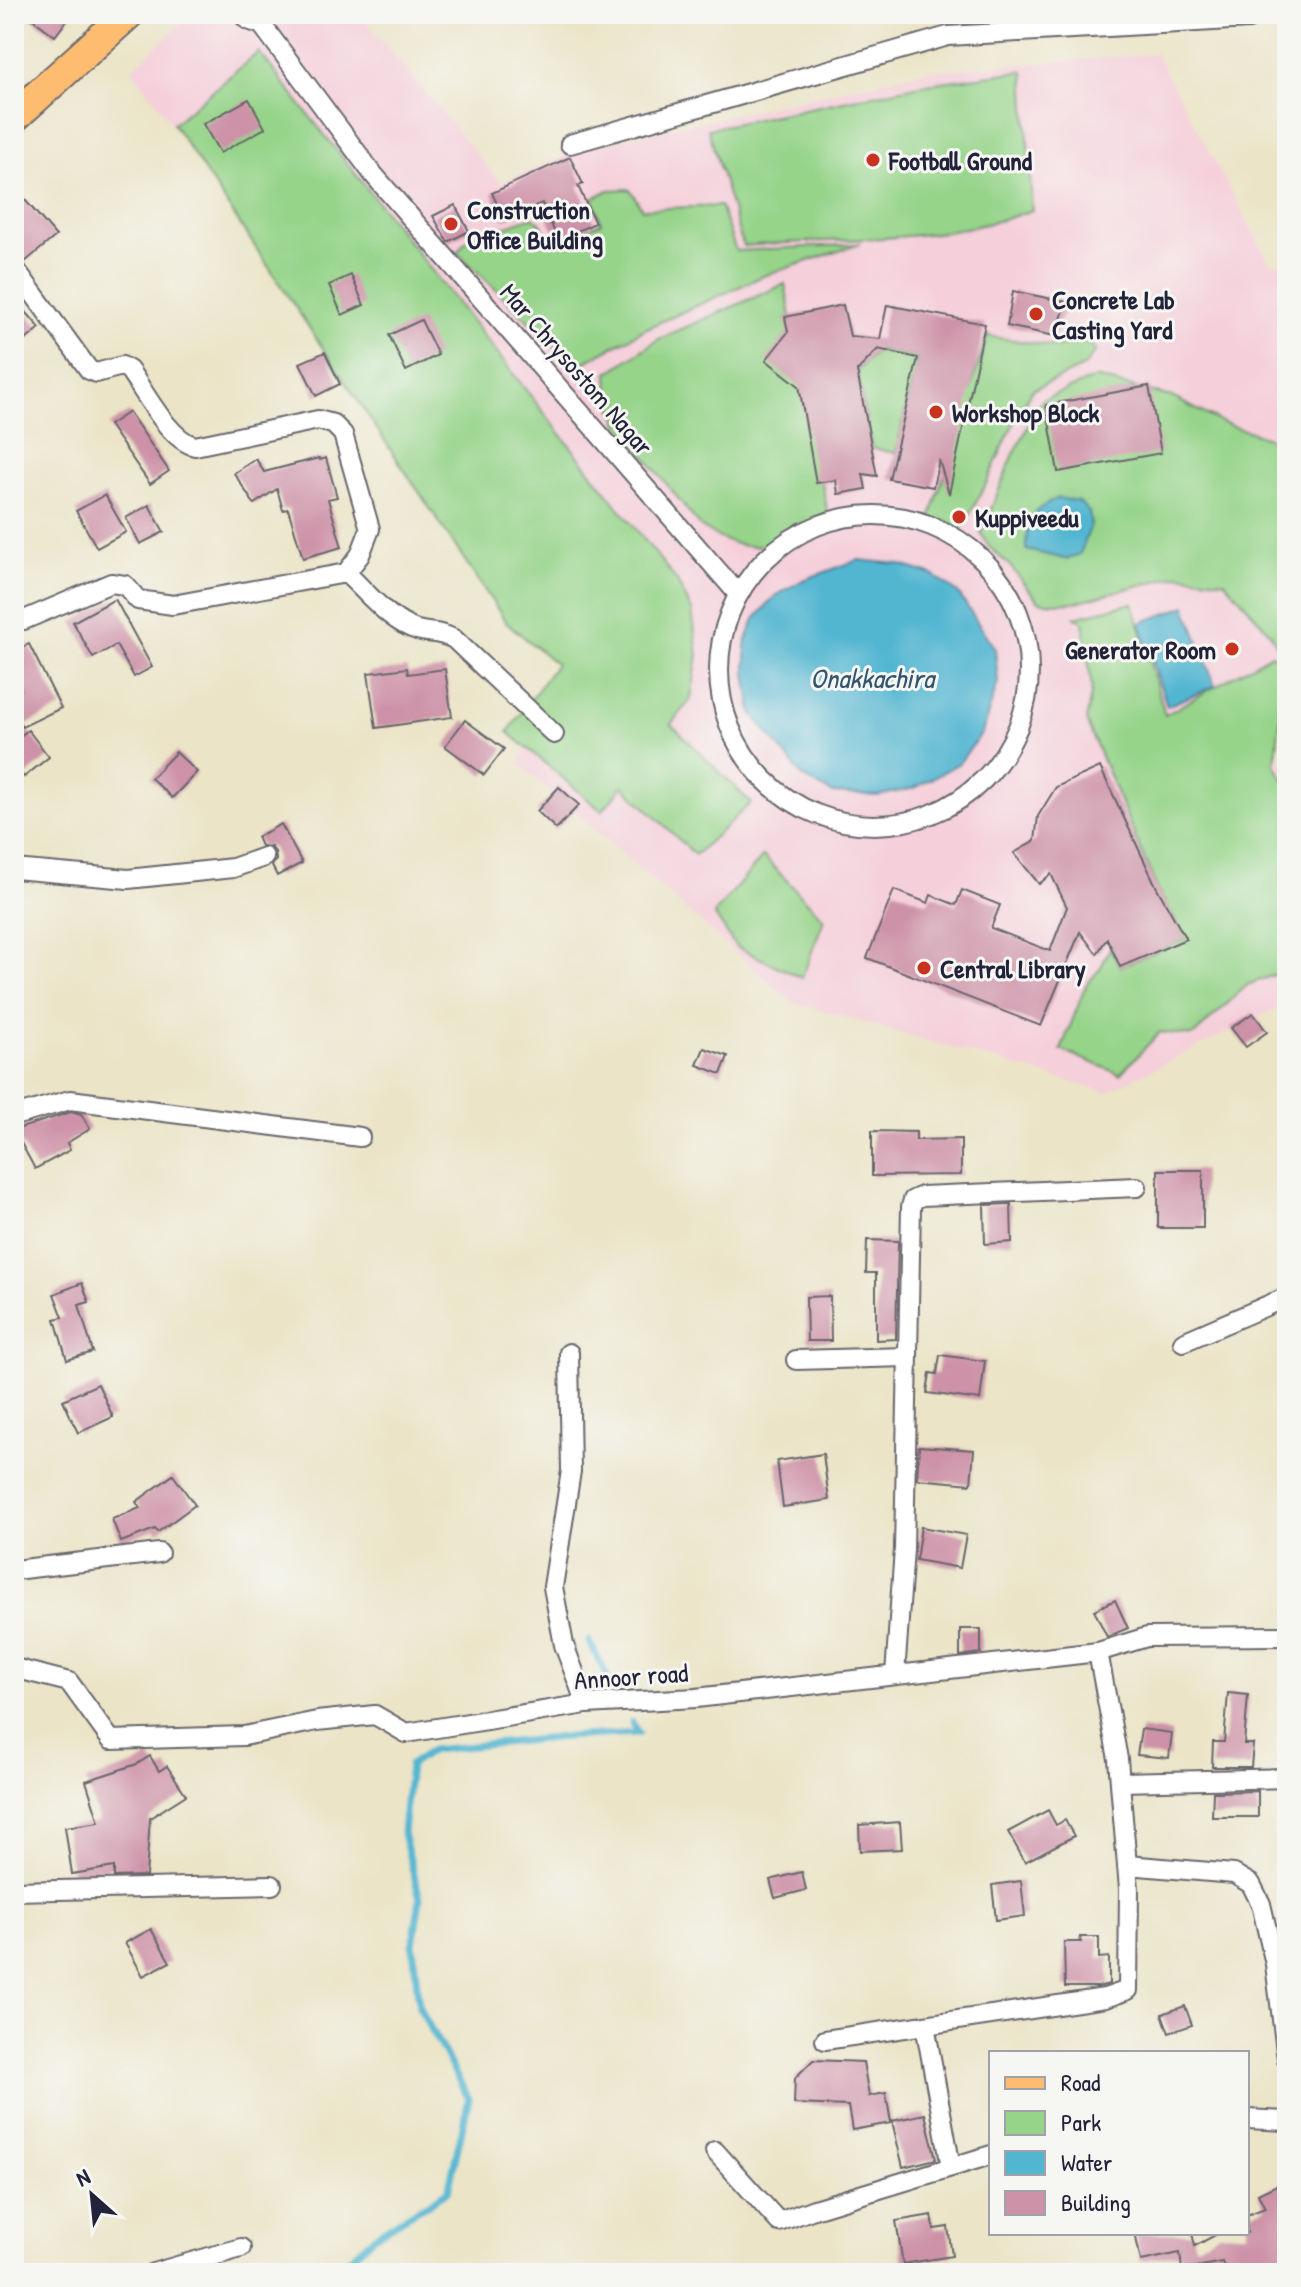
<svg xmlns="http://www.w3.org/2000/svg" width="1301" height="2287" viewBox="0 0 1301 2287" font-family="'Patrick Hand',sans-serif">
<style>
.built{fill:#f5cfda}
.green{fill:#96d48a;stroke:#5c7b62;stroke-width:2}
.water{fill:#52b6d1;stroke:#3a6c86;stroke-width:2}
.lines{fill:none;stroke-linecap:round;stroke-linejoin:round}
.stream{stroke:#52b6d1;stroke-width:7}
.building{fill:#cd92a7}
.minor-casing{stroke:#68666c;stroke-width:22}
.primary-casing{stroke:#68666c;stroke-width:34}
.minor{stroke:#fff;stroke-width:18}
.primary{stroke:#febc70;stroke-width:30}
.poi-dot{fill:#c8321e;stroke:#f6f6f2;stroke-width:3}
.labels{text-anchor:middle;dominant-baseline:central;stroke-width:6;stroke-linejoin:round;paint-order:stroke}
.poi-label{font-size:26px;font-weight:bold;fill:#22223b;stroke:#f6f6f2;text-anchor:start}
.street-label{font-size:26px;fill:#22223b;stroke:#f6f6f2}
.water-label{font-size:28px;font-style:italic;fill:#335670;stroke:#f6f6f2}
</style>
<rect width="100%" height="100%" fill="#f6f6f2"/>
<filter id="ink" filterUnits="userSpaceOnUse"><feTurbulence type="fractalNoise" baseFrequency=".0125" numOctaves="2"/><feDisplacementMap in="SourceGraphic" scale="16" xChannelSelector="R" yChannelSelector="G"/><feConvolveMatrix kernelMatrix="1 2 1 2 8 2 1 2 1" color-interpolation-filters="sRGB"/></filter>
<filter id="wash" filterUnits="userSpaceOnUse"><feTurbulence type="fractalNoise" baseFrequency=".006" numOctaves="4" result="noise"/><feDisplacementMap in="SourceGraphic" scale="32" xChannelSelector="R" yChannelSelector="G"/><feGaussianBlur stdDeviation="1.8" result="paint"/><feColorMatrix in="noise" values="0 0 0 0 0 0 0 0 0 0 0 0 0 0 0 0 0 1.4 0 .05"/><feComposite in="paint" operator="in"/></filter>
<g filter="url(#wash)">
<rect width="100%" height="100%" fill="#ebe4c7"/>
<!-- built -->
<polygon class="built" points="191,14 360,14 501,183 580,149 925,71 1156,54 1270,263 1287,264 1287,700 1273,749 1287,770 1287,1003 1106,1092 792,1002 519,764 569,671 132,69"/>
<!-- green -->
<g class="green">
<polygon points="259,52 677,581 692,611 698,655 691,699 671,724 751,803 695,855 623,786 602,811 508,732 556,664 506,622 173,124"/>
<path d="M1024,71L1032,210C938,245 842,237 743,246L708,129L926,84Z"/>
<polygon points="630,189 642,209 720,206 736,251 860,244 763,276 647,328 576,367 457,252 466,241 532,217 540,222 549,242 556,242 601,223 593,198 609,190"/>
<path d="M785,284L828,515C783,545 749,562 700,526L619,424L609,398L608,373L659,339Z"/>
<polygon points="987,336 1058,347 1085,341 1096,350 1084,367 1032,390 1017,416 985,486 957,537 929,523"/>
<polygon points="878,350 918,358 895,453 872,448 857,371"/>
<polygon points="1095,378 1172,397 1221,422 1268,438 1287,450 1285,660 1271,634 1225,581 1179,575 1076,602 1048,603 1039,601 1029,590 1010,566 988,546 981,533 1013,456 1042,400"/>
<polygon points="1133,603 1165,715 1272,654 1286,668 1275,765 1287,784 1287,970 1247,985 1193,1036 1160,1032 1120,1074 1061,1050 1086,985 1100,969 1110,948 1120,967 1186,939 1157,888 1086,721 1092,688 1083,622 1075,617"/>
<polygon points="763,856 824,919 802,978 736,947 714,914"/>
</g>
<!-- water -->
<g class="water">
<path d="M1058,498L1079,502L1089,512L1091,525L1080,554L1065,559L1026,550C1026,520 1030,511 1058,498Z"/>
<polygon points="858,560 898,564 933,575 958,593 995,649 998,682 982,733 959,763 915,788 878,796 832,793 803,777 752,713 746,673 746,642 755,619 774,597 803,580"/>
<polygon points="1186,606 1215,686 1167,706 1140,623"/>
</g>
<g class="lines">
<!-- stream -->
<g class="stream">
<polyline points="589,1641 610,1682"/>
<polyline points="333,2273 376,2235 448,2191 469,2099 419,2007 413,1945 420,1898 403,1833 410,1765 432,1750 564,1737 638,1733 632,1722"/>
</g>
</g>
<g id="blocks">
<!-- building -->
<g class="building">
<polygon points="26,14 72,14 55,36"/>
<polygon points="249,99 265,128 220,153 203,124"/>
<polygon points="570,157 583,184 578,186 595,223 558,240 542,203 504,220 492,193"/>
<polygon points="14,187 56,236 25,262 14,251"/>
<polygon points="455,205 469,231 448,242 433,216"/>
<polygon points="351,275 364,305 342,315 329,285"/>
<polygon points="1013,291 1067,302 1055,336 1007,326"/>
<polygon points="14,298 40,328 14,350"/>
<polygon points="843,305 850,336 880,339 887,305 985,324 949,494 939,460 933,487 889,479 918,358 878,349 857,371 877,476 863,474 866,489 838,494 836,480 816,483 799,386 766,360 788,332 785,317"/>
<polygon points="421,320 438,355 406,371 389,335"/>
<polygon points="325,352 340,384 316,396 300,363"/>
<polygon points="1149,386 1161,453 1058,472 1046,405"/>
<polygon points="129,412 169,471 150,484 109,425"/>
<polygon points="319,458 320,460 326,458 337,497 328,499 342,547 303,558 288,509 283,510 277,489 254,504 234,473 256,459 264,472"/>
<polygon points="105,495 126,532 97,548 76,511"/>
<polygon points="149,505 164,532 140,544 126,518"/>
<polygon points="115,599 152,667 134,677 116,645 93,658 73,622"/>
<polygon points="29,644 61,708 22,727 14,711 14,693 21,690 14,675 14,651"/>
<polygon points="407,668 408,674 445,669 452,717 376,728 368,673"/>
<polygon points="465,720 504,749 484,775 445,746"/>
<polygon points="28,730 49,757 24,777 14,764 14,741"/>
<polygon points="176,752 197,772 172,798 151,778"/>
<polygon points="1100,767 1157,888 1186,939 1120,967 1107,938 1097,954 1080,932 1041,1026 867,958 894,890 928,903 931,895 956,905 962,890 1000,905 991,928 1050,951 1067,907 1051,874 1039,884 1014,853 1035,841 1038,816 1056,787"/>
<polygon points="559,787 579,805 556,829 537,811"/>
<polygon points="281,824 302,863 277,876 272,866 276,860 275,852 271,847 261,846 257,837"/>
<polygon points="1253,1013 1267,1032 1246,1047 1231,1028"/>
<polygon points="704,1048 728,1056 721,1074 697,1065"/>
<polygon points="71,1112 81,1114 90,1129 67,1143 70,1150 35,1169 14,1130"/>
<polygon points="872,1131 916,1132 916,1140 961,1139 961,1175 872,1176"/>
<rect x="1158" y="1170" width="45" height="58"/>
<polygon points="1011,1204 1012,1242 985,1244 984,1205"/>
<polygon points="867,1240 898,1241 896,1339 876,1340 876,1273 866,1273"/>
<polygon points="82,1283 89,1302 79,1305 93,1352 67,1360 55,1319 63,1317 54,1294"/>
<polygon points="830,1296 831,1341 807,1341 806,1297"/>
<polygon points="940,1355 985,1361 980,1400 927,1393 930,1373 937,1374"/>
<polygon points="98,1384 113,1417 78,1433 63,1400"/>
<polygon points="919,1446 974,1450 971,1484 917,1479"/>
<polygon points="823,1454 829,1500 783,1507 777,1461"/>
<polygon points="173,1475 195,1505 158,1532 155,1529 121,1542 112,1519 140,1508 136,1502"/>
<polygon points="921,1527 966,1535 960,1568 916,1560"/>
<polygon points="1115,1600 1128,1628 1107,1637 1094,1610"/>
<polygon points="960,1629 981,1629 981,1653 960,1656"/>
<polygon points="1228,1693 1248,1695 1244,1744 1253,1744 1251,1767 1212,1767 1213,1742 1224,1742"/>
<polygon points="1141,1729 1172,1733 1169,1758 1137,1755"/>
<polygon points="150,1756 159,1771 167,1766 186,1795 150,1818 146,1876 114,1877 114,1867 72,1874 65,1827 99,1822 86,1781 137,1764"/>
<polygon points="1258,1791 1258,1817 1212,1817 1213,1792"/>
<polygon points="1048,1810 1056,1825 1065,1820 1074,1836 1025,1862 1008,1832"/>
<polygon points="900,1822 902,1849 860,1851 859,1825"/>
<polygon points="802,1872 806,1890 775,1898 770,1880"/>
<polygon points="1021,1881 1025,1916 996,1920 992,1885"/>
<polygon points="151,1929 170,1962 143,1976 125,1943"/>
<polygon points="1080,1937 1099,1937 1099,1958 1109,1957 1109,1984 1098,1987 1065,1987 1064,1942 1081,1942"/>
<polygon points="1185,2006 1192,2025 1169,2033 1162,2014"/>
<polygon points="813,2060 863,2062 869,2096 886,2093 891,2123 852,2130 848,2106 794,2104 795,2078"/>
<polygon points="925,2114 936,2159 903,2167 892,2121"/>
<polygon points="1287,2180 1287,2264 1269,2273 1227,2273 1222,2262 1182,2270 1180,2253 1141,2261 1135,2233 1192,2233 1195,2246 1219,2233 1247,2233 1247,2215 1265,2208 1258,2194"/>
<polygon points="932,2215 934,2229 948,2227 952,2256 903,2264 896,2221"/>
</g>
</g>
</g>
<g filter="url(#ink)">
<use href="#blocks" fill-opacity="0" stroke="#68666c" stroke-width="2"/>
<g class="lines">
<defs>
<g id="minor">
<polyline points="242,14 248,20 262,25 373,174 738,594"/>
<polyline points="570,144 948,36 1249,19 1249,14"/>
<path d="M14,267L89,370L96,373L122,366L129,370C145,392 169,440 195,446L318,420L333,424L343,434L370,529L360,555L346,573L173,605L138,600L125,585L111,583L24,620H14"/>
<circle cx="874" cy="670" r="155"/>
<path d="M346,573C367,592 390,622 417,630C432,634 438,631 454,639L554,734"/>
<polyline points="14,869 128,879 233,868 264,857"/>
<polyline points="14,1116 70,1100 360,1137"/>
<polyline points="1183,1342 1287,1297"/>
<polyline points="569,1353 571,1471 553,1587 564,1645 586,1704"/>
<polyline points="796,1360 908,1357"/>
<polyline points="14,1570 159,1553"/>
<polyline points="14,1668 69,1682 111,1740 244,1736 317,1721 375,1715 406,1733 586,1704 696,1698 1098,1652 1147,1637 1287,1636"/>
<polyline points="895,1675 904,1549 911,1207 913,1200 922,1196 1137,1187"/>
<polyline points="1120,1782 1287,1778"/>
<polyline points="1127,1865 1234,1874 1251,1884 1261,1904 1275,1964 1287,2059"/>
<polyline points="14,1891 272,1885"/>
<polyline points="925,2025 951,2167"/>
<polyline points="825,2040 1105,1998 1128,1990 1129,1889 1118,1759 1098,1652"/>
<polyline points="1247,2119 1287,2121"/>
<polyline points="715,2151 779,2222 814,2209 991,2155"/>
<polyline points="153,2273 241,2248"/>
</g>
<polyline id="primary" points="14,117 128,14"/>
</defs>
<!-- minor casing -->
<use href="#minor" class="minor-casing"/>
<!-- primary casing -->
<use href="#primary" class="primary-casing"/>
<!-- minor -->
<use href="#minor" class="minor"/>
<!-- primary -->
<use href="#primary" class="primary"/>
</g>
</g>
<!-- markers -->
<g class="poi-dot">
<circle cx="873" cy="160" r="8"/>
<circle cx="451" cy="224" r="8"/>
<circle cx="1036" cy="314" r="8"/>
<circle cx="936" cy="412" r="8"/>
<circle cx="959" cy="517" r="8"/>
<circle cx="1232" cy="649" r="8"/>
<circle cx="924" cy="968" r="8"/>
</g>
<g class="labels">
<!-- poi labels -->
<g class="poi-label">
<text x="889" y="160">Football Ground</text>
<text x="467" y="209">Construction<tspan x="467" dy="30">Office Building</tspan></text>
<text x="1052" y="299">Concrete Lab<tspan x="1052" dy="30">Casting Yard</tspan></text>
<text x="952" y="412">Workshop Block</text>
<text x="975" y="517">Kuppiveedu</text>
<text x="1216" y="649" text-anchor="end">Generator Room</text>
<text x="940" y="968">Central Library</text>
</g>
<!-- street labels -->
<g class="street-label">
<text transform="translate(577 369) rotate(49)">Mar Chrysostom Nagar</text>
<text transform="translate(631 1676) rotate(-4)">Annoor road</text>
</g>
<!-- water labels -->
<g class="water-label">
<text x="872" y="678">Onakkachira</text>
</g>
</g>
<!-- margin -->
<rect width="1301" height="2287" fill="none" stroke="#f6f6f2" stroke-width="48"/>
<!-- legend -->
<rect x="989" y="2051" width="260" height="184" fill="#f6f6f2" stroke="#a1a1a9" stroke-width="2"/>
<rect x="1005" y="2077" width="40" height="12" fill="#febc70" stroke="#a1a1a9" stroke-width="2"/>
<text x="1061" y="2091" font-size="24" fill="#22223b">Road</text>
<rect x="1005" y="2111" width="40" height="24" fill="#96d48a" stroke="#a1a1a9" stroke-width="2"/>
<text x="1061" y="2131" font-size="24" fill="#22223b">Park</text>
<rect x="1005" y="2151" width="40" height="24" fill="#52b6d1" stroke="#a1a1a9" stroke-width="2"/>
<text x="1061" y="2171" font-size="24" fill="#22223b">Water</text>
<rect x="1005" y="2191" width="40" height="24" fill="#cd92a7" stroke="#a1a1a9" stroke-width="2"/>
<text x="1061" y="2211" font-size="24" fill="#22223b">Building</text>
<!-- north arrow -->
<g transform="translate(92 2195) rotate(333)" stroke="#f6f6f2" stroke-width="6" paint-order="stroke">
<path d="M0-6L14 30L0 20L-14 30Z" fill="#22223b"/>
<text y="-12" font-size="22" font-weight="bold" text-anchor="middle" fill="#22223b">N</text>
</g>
</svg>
